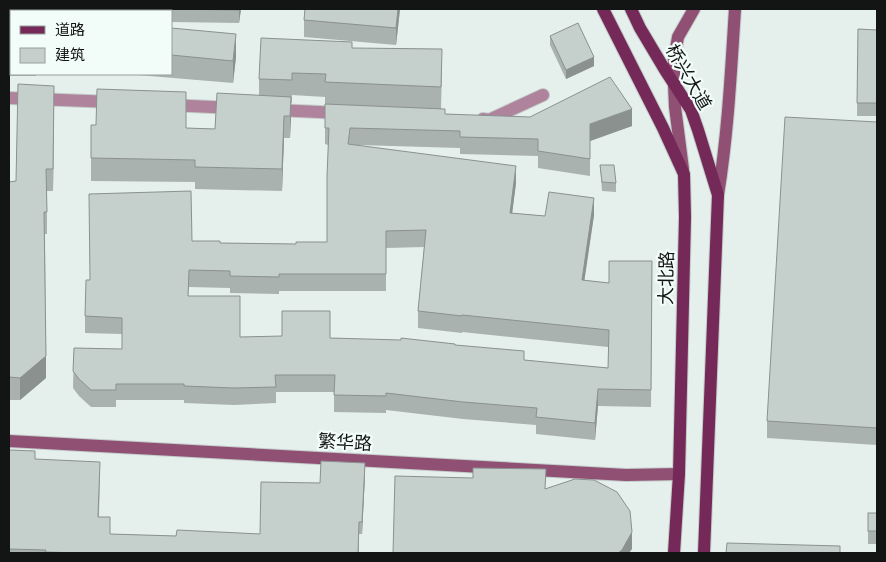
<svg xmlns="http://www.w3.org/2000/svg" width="886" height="562" viewBox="0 0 886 562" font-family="'PT Sans Narrow','Noto Sans SC',sans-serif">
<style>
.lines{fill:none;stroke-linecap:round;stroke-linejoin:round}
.street-casing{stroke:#c3ccc9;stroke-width:14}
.secondary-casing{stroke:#c3ccc9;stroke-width:14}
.primary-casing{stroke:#c3ccc9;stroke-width:14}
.street{stroke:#af839b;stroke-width:12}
.secondary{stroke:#8f5074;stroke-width:12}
.primary{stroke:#752959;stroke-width:12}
.wall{fill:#a9b2af;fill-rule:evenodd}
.shaded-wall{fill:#8a918f}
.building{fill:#c5cfcc;stroke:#8a918f;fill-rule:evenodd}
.labels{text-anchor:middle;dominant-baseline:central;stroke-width:4.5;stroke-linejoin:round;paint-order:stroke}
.street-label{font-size:18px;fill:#121514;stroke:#f2fcf9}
</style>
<rect width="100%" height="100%" fill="#e5efec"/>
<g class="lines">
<defs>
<g id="street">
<polyline points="9,98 114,102"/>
<polyline points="169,105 234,108"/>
<polyline points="276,110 341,113"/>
<polyline points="483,119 489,120 543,95"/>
</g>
<g id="secondary">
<polyline points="683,169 675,107 674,84 674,60 678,37 694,9"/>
<path d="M718,195C728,133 731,71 735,9"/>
<polyline points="9,441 626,475 679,474"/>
</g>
<g id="primary">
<polyline points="603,9 663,128 684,174 685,217 679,474 674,553"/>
<polyline points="631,9 640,28 665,70 691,110 698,130 718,195 704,553"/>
</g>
</defs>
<!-- street casing -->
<use href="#street" class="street-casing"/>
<!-- secondary casing -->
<use href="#secondary" class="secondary-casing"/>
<!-- primary casing -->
<use href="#primary" class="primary-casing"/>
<!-- street -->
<use href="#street" class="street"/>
<!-- secondary -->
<use href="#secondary" class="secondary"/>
<!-- primary -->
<use href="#primary" class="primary"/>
</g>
<!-- wall -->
<g class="wall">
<polygon points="9,9 61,9 61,11 11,11 11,17 9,17"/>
<polygon points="153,9 241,9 239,23 171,22 171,11 153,11"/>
<polygon points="305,9 400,9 396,45 304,37 304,20"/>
<polygon points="9,28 11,28 11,74 36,74 36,76 9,76"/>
<polygon points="171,28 236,57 233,83 126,74 171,74"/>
<polygon points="858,29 877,30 877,116 857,116"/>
<polygon points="550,36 594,66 566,79 550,45"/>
<path d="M352,48L442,71L441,109L445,114L632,126L590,141V176L538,168V156L460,154V148L358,145L516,183L512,213L545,216L594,215L584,280L609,283L652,261L651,407L598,406L595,440L536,434V425L463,419L386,410V413L334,412V392H276V403L234,405L184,403V400H116V407H91L79,396L73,388L74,348L122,349V334L85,333V316L90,280L192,241L220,243L296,244L327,242L328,145L325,144V97L292,95V103H291L290,138H284L282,191L195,189V182L91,181V125L215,129L259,95V79ZM424,247L418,311V328L462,333V332L608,347V368L524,360L455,345L330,338L240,337L188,296L189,287L230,288V293L279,294V291H386V248Z"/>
<polygon points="54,108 53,191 47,191 47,234 45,234 46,378 20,400 9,400 9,182 16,181"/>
<polygon points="877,122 877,445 767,438 767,421"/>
<polygon points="600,165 616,183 616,192 602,191"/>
<polygon points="9,450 35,459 100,473 99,517 110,534 176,536 260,534 320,483 365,475 362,534 359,534 359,553 9,553"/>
<rect x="868" y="513" width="9" height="31"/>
</g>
<!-- shaded-wall -->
<g class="shaded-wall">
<polygon points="239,9 241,9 239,23"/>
<polygon points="398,9 400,9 396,45 396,28"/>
<polygon points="236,34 236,57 233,83 233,61"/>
<polygon points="594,57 594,66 566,79 566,70"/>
<polygon points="54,86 54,108 53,191 53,169"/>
<polygon points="291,97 291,119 290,138 290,116"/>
<polygon points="632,109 632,126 590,141 590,124"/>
<polygon points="284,116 284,138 282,191 282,169"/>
<polygon points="516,166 516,183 510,230 510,213"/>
<polygon points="594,198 594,215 582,297 582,280"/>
<polygon points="46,356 46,378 20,400 20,378"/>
<polygon points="598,389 598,406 595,440 595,423"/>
<polygon points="365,463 365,475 362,534 362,522"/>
<polygon points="632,532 632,549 629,553 618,553"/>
</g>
<!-- building -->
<g class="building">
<polygon points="163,9 239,9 239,10"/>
<polygon points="305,9 398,9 396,28 304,20"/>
<polygon points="578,23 594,57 566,70 550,36"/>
<rect x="9" y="28" width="2" height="26"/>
<polygon points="171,28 236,34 233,61 171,55"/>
<polygon points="858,29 877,30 877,103 857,103"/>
<polygon points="261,38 352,42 352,48 442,49 441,87 325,82 326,74 292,73 292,80 259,79"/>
<path d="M610,77L632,109L590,124V159L538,151V139L460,137V131L350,128L348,144L516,166L510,213L545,216L549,192L594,198L582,280L609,283V261H652L651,390L598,389L595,423L536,417L537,408L463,402L386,393V396L334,395L335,375H275L276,387L234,388L184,386V384H116V390H91L79,379L73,371L74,348L122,349V318L85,316L86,280H90L89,194L191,191L192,241H220V243L296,244V242H327V176L329,128H325V104L445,109V114L530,117ZM426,230L418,311L462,316V315L609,330L608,368L524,360V351L455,345V344L401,338V340L330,338V311H282V336L240,337V296H188L189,270L230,271V276L279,277V274H386V231Z"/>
<polygon points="18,84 54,86 53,169 46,169 47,212 44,212 46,356 20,378 9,377 9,182 16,181"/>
<polygon points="97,89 186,92 186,128 215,129 217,93 291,97 290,116 284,116 282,169 195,167 195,160 91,158 91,125 96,125"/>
<polygon points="785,117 877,122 877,428 767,421"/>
<polygon points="600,165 614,165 616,183 602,182"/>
<polygon points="9,450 35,451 35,459 100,462 98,517 110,517 110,534 176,536 177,530 260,534 261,482 320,483 321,461 365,463 362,522 359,522 358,553 81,553 45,552 46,550 9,549"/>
<polygon points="473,468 546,469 545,489 575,479 594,480 617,492 630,511 632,532 622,550 618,553 393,553 395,476 473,478"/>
<rect x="868" y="513" width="9" height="18"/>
<polygon points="727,543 840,546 840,553 726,553"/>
</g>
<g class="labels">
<!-- street labels -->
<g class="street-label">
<text transform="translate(689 77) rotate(60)">桥兴大道</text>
<text transform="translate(666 278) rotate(-89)">大北路</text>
<text transform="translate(345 442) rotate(3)">繁华路</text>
</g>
</g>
<!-- border -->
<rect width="886" height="562" fill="none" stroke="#121514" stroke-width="20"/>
<!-- legend -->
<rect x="10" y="10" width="162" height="65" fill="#f2fcf9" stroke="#98a09d"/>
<rect x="20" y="26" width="25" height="8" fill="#752959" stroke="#98a09d"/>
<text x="55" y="35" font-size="15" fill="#121514">道路</text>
<rect x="20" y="48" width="25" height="15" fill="#c5cfcc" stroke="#98a09d"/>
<text x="55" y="60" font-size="15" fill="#121514">建筑</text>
</svg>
